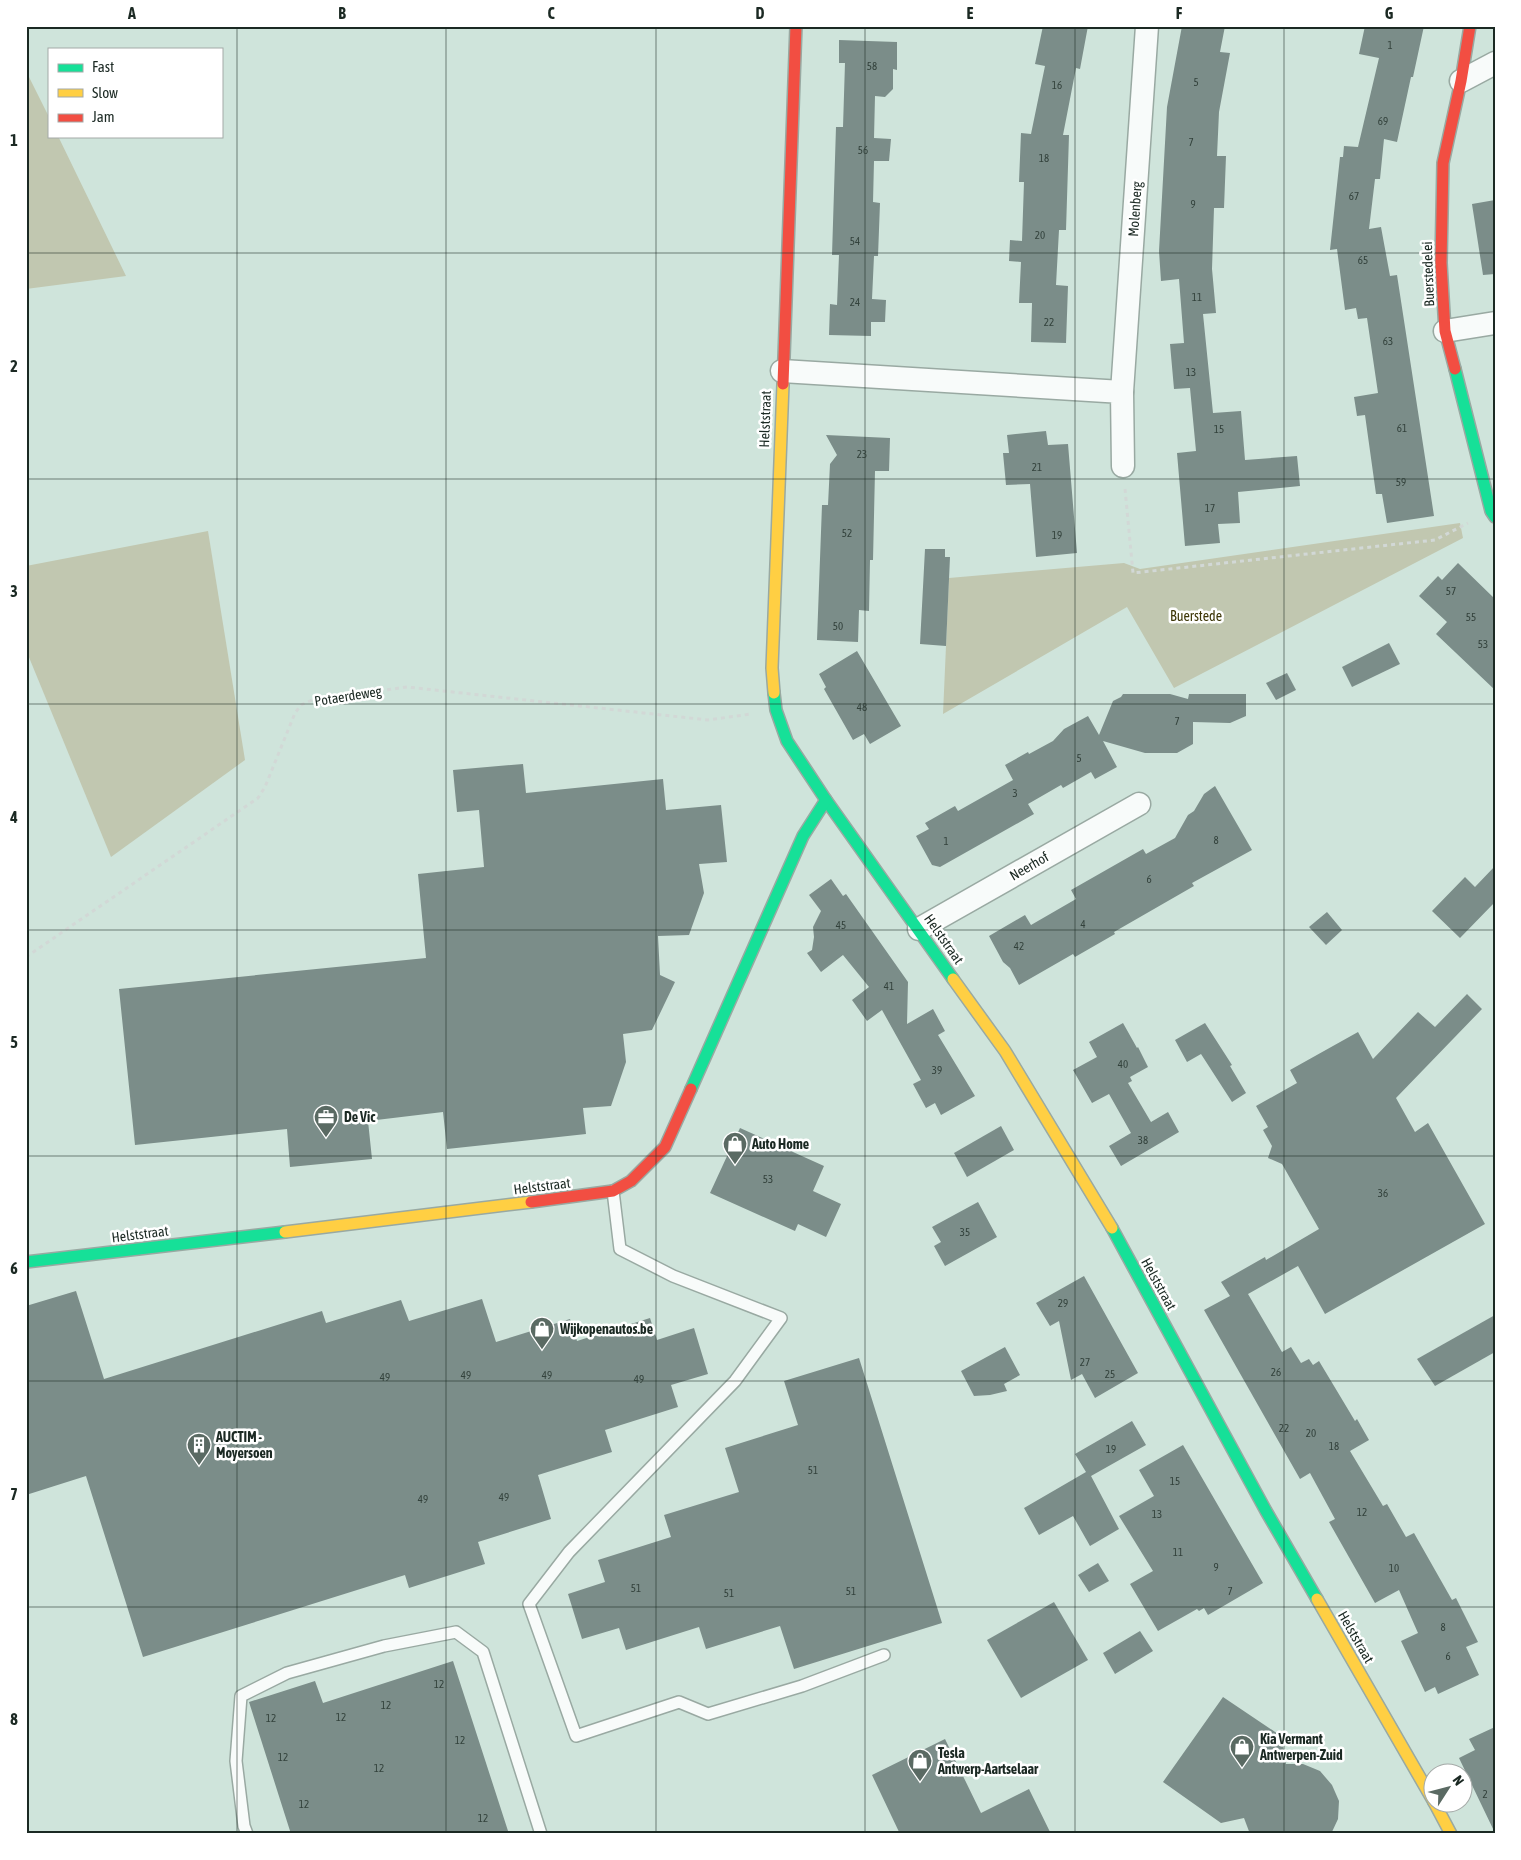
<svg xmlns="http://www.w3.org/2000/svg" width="1521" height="1860" viewBox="0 0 1521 1860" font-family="'Asap Condensed',sans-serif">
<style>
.green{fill:#c1c7b0}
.building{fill:#7b8d89}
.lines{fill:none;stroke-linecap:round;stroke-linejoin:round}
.lane-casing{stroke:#99a9a2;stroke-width:14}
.street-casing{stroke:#99a9a2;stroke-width:25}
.fast-casing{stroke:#99a9a2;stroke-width:14}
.slow-casing{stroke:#99a9a2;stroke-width:14}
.jam-casing{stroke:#99a9a2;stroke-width:14}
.path{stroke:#d2d8d6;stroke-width:3;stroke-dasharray:4 4;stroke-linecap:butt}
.lane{stroke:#f8fbfa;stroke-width:11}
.street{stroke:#f8fbfa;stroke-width:22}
.fast{stroke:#16e098;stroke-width:11}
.slow{stroke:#ffcf43;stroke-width:11}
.jam{stroke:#f24e42;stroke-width:11}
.grid{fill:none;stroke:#1b2923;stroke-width:1;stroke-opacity:0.55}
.labels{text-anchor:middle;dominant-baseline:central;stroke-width:5;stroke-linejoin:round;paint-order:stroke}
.number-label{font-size:11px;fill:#33423c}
.street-label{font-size:14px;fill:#1b2923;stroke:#fff}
.park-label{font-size:14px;fill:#3d3607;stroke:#fff}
.poi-label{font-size:14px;font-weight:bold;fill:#1b2923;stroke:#fff;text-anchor:start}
.neatline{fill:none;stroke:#1b2923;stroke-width:2}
.grid-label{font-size:16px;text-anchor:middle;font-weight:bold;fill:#1b2923}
</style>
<rect width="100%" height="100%" fill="#cfe4db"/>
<!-- green -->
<g class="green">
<polygon points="26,71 49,117 49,136 58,136 126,276 26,289"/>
<polygon points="1460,523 1463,538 1174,688 1127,607 943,714 949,578 1124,563 1140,569"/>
<polygon points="208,531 245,760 111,857 26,650 26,566"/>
</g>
<!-- building -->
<g class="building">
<polygon points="1043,26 1088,26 1080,69 1076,68 1063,135 1069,135 1066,230 1059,230 1056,285 1068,286 1066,343 1031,342 1032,303 1019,303 1021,262 1009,261 1010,240 1022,241 1024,182 1019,182 1021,133 1031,134 1045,66 1035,64"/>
<polygon points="1182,26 1225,26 1220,52 1230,53 1219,112 1217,156 1226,156 1224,208 1214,208 1212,269 1216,313 1203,314 1213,413 1241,411 1245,460 1297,456 1300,486 1238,492 1240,523 1218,524 1220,543 1185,546 1177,453 1196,451 1190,388 1174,389 1170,344 1184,343 1179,279 1161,281 1159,251 1167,107"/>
<polygon points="1365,26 1424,26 1413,77 1411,77 1397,142 1384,139 1380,179 1375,179 1369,229 1381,227 1390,276 1397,275 1434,516 1387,523 1382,494 1376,494 1365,415 1357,416 1354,397 1378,393 1367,318 1358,319 1356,308 1345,310 1337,249 1330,250 1340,157 1343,157 1344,146 1358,147 1379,58 1359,54"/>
<polygon points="839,40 897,42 897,70 893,69 893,89 885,97 875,96 874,138 891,139 889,161 874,161 873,202 880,203 878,256 874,256 872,299 886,300 885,322 871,322 871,336 829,335 830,304 837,305 839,255 832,255 836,127 843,127 845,63 839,63"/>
<polygon points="1495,200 1495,274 1483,275 1472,204"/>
<polygon points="1046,431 1048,445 1068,444 1077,553 1036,557 1030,484 1006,485 1003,453 1009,453 1007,435"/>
<polygon points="826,435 890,438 889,471 875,471 873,560 870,560 869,611 859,610 858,642 817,640 822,505 828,505 830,464 837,455"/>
<polygon points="925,549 945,549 945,557 950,557 946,646 920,644"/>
<polygon points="1458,563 1495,599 1495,690 1436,634 1447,622 1419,596 1438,576 1442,580"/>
<polygon points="1389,643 1400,664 1352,687 1342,667"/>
<polygon points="857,651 901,726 870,744 864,734 853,740 824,689 826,687 819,674"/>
<polygon points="1287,673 1296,690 1276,700 1266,683"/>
<polygon points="1123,694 1170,694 1188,699 1189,694 1246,694 1246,716 1230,723 1193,722 1193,744 1177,753 1145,753 1103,741 1117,767 1095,779 1091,772 1063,788 1061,785 1028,804 1034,814 940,867 932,865 916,836 929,829 925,823 955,806 958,811 1013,780 1005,765 1028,752 1029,754 1053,741 1064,729 1088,716 1099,735 1113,701 1121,697"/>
<polygon points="523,764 526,793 663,779 666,810 721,805 727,862 699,864 704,893 689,935 658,936 660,975 675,982 652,1030 623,1034 626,1062 611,1106 583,1108 586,1134 447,1149 443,1112 368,1121 372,1159 290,1167 287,1129 135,1145 119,989 426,958 418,874 484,867 479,810 457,812 453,770"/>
<polygon points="1215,786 1252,850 1192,883 1194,886 1114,932 1115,934 1075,957 1073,954 1019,985 1010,968 1003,962 989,936 1025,915 1031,925 1076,899 1071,890 1143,849 1146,854 1175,838 1188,815 1194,811 1204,794"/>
<polygon points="1495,866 1495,902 1460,938 1432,911 1465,877 1475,887"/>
<polygon points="831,879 843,896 846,894 908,982 907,1024 933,1009 945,1031 938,1035 975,1096 941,1115 935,1103 926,1108 913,1084 921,1080 882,1010 867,1021 852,1000 869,987 843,955 821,972 807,953 812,950 814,937 813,927 821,911 809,895"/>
<polygon points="1327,912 1342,930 1326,945 1309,927"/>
<polygon points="1467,994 1482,1009 1396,1098 1415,1132 1428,1123 1485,1224 1325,1314 1298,1266 1248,1294 1282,1352 1291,1347 1301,1363 1309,1359 1313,1365 1319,1361 1355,1421 1357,1419 1369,1440 1350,1451 1383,1506 1387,1504 1406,1537 1414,1533 1452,1600 1456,1598 1478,1642 1466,1647 1479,1675 1438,1694 1435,1687 1425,1692 1401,1641 1418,1633 1399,1590 1375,1603 1329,1522 1335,1519 1310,1473 1300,1479 1204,1310 1230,1296 1221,1282 1265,1257 1266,1260 1319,1229 1282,1164 1268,1158 1272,1146 1263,1130 1268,1127 1256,1106 1297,1083 1290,1070 1358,1032 1373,1059 1418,1012 1435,1027"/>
<polygon points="1123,1023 1137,1048 1138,1047 1148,1067 1130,1077 1132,1081 1128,1083 1151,1122 1168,1112 1179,1132 1121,1166 1109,1146 1131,1133 1109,1094 1092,1103 1073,1070 1097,1057 1089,1042"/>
<polygon points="1205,1023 1232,1065 1230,1066 1246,1093 1232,1102 1201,1054 1187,1062 1175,1040"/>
<polygon points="1001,1126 1014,1150 967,1177 954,1153"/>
<polygon points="740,1128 824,1166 813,1191 841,1204 826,1237 798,1224 795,1231 710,1193"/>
<polygon points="978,1202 997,1237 945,1266 934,1246 941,1242 932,1227"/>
<polygon points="1084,1276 1138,1373 1095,1398 1082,1374 1071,1380 1059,1321 1050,1326 1036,1303"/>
<polygon points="76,1291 104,1379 322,1311 326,1323 401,1300 409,1321 482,1299 496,1342 570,1319 577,1341 650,1318 657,1340 694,1328 708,1374 671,1385 678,1407 605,1430 612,1452 538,1475 551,1519 478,1542 485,1564 409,1588 405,1575 143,1657 86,1476 26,1495 26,1306"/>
<polygon points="1495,1315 1495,1352 1435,1386 1417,1359"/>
<polygon points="1005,1347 1020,1375 1004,1384 1007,1391 990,1395 974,1396 961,1371"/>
<polygon points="859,1358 942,1623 794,1669 780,1626 706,1649 699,1627 626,1650 619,1628 582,1639 568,1594 605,1582 598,1560 671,1537 664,1515 739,1492 725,1448 798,1425 784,1381"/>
<polygon points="1132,1421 1146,1445 1091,1476 1119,1529 1090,1546 1073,1516 1039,1535 1024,1508 1086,1472 1075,1454"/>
<polygon points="1183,1445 1263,1583 1208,1615 1204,1608 1199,1611 1197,1609 1158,1631 1130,1584 1153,1571 1119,1516 1154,1496 1139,1470"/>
<polygon points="1098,1563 1109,1581 1089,1592 1078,1575"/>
<polygon points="1054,1602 1088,1660 1021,1698 987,1640"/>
<polygon points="1140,1631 1153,1651 1115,1674 1103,1653"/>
<polygon points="453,1661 509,1834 291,1834 249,1702 315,1681 323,1703"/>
<polygon points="1223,1697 1281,1736 1286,1764 1303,1764 1320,1771 1332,1785 1339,1801 1338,1819 1331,1834 1250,1834 1244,1818 1221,1823 1163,1782"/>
<polygon points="1495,1727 1495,1833 1459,1758 1475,1750 1469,1739"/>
<polygon points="945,1739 981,1813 1029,1789 1051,1834 900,1834 872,1775"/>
</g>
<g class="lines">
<defs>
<g id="lane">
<polyline points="613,1191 620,1249 673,1276 781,1318 735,1381 569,1552 529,1604 576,1736 679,1702 708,1714 802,1686 884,1655"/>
<polyline points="247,1834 244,1826 236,1761 241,1696 287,1673 384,1646 456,1632 483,1652 541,1834"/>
</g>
<g id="street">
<polyline points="1461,81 1495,63"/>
<polyline points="1445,331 1495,323"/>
<polyline points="782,371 1122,392 1123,466"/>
<polyline points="1122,392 1147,26"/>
<polyline points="919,929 1139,804"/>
</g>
<g id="fast">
<polyline points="1455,369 1491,511 1495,517"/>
<polyline points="774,693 776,710 787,741 826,800 953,979"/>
<polyline points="691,1089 803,836 826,800"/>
<polyline points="1112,1228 1266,1511 1317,1599"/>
<polyline points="26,1262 285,1232"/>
</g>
<g id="slow">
<polyline points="774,693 772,668 783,384"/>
<polyline points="953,979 1005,1051 1112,1228"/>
<polyline points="285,1232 531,1202"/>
<polyline points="1317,1599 1434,1802"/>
<polyline points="1434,1802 1451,1834"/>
</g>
<g id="jam">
<polyline points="1455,369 1445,331 1441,263 1443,163 1461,81 1470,26"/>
<polyline points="783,384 796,26"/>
<polyline points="531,1202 613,1191 631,1181 665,1147 691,1089"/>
</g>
</defs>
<!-- lane casing -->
<use href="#lane" class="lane-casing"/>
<!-- street casing -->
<use href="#street" class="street-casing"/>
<!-- fast casing -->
<use href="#fast" class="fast-casing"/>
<!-- slow casing -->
<use href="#slow" class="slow-casing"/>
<!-- jam casing -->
<use href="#jam" class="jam-casing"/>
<!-- path -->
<g class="path">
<polyline points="1125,489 1133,573 1435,540 1468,523"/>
<polyline points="26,957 258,798 265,787 295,713 301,705 312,700 407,687 708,720 751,714"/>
</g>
<!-- lane -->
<use href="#lane" class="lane"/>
<!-- street -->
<use href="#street" class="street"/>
<!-- fast -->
<use href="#fast" class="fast"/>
<!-- slow -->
<use href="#slow" class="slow"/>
<!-- jam -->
<use href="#jam" class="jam"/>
</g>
<!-- grid -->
<path class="grid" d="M237,26V1834M446,26V1834M656,26V1834M865,26V1834M1075,26V1834M1284,26V1834M26,253H1495M26,479H1495M26,704H1495M26,930H1495M26,1156H1495M26,1381H1495M26,1607H1495"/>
<!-- icons -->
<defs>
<symbol id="office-pin" viewBox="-11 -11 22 30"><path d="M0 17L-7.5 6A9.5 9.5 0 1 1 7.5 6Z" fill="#5a6a63" stroke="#fff"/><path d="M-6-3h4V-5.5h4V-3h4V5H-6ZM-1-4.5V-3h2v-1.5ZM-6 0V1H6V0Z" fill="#fff"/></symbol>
<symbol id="shop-pin" viewBox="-11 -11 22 30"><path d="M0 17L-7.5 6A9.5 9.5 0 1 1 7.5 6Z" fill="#5a6a63" stroke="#fff"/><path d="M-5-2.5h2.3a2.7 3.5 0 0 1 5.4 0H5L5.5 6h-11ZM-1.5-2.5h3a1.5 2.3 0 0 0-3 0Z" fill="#fff"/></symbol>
<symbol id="building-pin" viewBox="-11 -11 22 30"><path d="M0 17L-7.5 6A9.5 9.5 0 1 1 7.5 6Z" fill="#5a6a63" stroke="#fff"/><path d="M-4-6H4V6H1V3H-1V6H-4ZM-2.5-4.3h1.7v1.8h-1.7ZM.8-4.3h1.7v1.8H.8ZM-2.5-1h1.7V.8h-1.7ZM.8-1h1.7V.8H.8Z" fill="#fff"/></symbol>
</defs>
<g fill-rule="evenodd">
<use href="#office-pin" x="312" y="1103" width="28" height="38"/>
<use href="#shop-pin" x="721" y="1130" width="28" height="38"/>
<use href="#shop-pin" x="528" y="1315" width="28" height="38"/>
<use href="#building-pin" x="185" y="1431" width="28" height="38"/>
<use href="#shop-pin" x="1228" y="1733" width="28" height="38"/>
<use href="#shop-pin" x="906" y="1747" width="28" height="38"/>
</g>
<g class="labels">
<!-- number labels -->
<g class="number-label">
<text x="1390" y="45">1</text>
<text x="872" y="66">58</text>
<text x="1196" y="82">5</text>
<text x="1057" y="85">16</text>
<text x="1383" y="121">69</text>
<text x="1191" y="142">7</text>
<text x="863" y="150">56</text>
<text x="1044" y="158">18</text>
<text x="1354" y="196">67</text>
<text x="1193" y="204">9</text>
<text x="1040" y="235">20</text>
<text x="855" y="241">54</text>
<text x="1363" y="260">65</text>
<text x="1197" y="297">11</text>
<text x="855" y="302">24</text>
<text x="1049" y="322">22</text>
<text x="1388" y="341">63</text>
<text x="1191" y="372">13</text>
<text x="1402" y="428">61</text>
<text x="1219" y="429">15</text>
<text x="862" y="454">23</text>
<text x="1037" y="467">21</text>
<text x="1401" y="482">59</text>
<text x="1210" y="508">17</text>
<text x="847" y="533">52</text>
<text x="1057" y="535">19</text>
<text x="1451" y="591">57</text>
<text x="1471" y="617">55</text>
<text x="838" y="626">50</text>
<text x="1483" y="644">53</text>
<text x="862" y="707">48</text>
<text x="1177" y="721">7</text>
<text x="1079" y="758">5</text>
<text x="1015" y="793">3</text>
<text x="1216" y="840">8</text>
<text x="946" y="841">1</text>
<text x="1149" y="879">6</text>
<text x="1083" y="924">4</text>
<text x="841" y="925">45</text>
<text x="1019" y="946">42</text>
<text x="889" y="986">41</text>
<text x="1123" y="1064">40</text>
<text x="937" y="1070">39</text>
<text x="1143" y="1140">38</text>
<text x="768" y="1179">53</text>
<text x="1383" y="1193">36</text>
<text x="965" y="1232">35</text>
<text x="1063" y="1303">29</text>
<text x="1085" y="1362">27</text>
<text x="1276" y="1372">26</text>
<text x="1110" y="1374">25</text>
<text x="466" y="1375">49</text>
<text x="547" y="1375">49</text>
<text x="385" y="1377">49</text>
<text x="639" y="1379">49</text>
<text x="1284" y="1428">22</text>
<text x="1311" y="1433">20</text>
<text x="1334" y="1446">18</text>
<text x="1111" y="1449">19</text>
<text x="813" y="1470">51</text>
<text x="1175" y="1481">15</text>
<text x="504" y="1497">49</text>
<text x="423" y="1499">49</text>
<text x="1362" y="1512">12</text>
<text x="1157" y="1514">13</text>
<text x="1178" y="1552">11</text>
<text x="1216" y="1567">9</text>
<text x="1394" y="1568">10</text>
<text x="636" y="1588">51</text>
<text x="851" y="1591">51</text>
<text x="1230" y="1591">7</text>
<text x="729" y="1593">51</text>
<text x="1443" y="1627">8</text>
<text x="1448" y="1656">6</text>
<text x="439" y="1684">12</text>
<text x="386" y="1705">12</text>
<text x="341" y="1717">12</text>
<text x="271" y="1718">12</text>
<text x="460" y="1740">12</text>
<text x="283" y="1757">12</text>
<text x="379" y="1768">12</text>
<text x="1485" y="1794">2</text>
<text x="304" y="1804">12</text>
<text x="483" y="1818">12</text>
</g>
<!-- street labels -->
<g class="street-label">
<text transform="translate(1135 209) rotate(-86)">Molenberg</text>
<text transform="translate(1428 274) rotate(-92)">Buerstedelei</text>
<text transform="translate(765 419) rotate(-88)">Helststraat</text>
<text transform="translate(348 696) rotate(-9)">Potaerdeweg</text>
<text transform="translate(1029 866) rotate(-30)">Neerhof</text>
<text transform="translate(944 939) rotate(55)">Helststraat</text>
<text transform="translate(542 1186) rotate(-7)">Helststraat</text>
<text transform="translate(140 1234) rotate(-7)">Helststraat</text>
<text transform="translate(1159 1284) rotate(61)">Helststraat</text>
<text transform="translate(1356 1637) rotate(60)">Helststraat</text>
</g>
<!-- park labels -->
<g class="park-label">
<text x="1196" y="616">Buerstede</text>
</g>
<!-- poi labels -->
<g class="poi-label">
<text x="344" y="1117">De Vic</text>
<text x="752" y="1144">Auto Home</text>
<text x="560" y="1329">Wijkopenautos.be</text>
<text x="216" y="1437">AUCTIM -<tspan x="216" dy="16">Moyersoen</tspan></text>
<text x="1260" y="1739">Kia Vermant<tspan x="1260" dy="16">Antwerpen-Zuid</tspan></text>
<text x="938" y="1753">Tesla<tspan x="938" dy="16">Antwerp-Aartselaar</tspan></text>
</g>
</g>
<!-- border -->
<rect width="1521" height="1860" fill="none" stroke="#ffffff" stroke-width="55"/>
<!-- legend -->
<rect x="48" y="48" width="175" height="90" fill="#ffffff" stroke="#a4a9a7"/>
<rect x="58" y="64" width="25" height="8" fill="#16e098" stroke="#a4a9a7"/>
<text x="92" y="72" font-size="15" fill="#1b2923">Fast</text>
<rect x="58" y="89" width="25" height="8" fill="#ffcf43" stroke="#a4a9a7"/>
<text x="92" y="98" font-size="15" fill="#1b2923">Slow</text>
<rect x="58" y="114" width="25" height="8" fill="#f24e42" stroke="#a4a9a7"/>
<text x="92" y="122" font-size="15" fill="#1b2923">Jam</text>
<!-- north arrow -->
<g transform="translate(1448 1788) rotate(54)"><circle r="24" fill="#ffffff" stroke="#a4a9a7"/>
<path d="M0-4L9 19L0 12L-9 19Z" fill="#5a6a63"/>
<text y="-8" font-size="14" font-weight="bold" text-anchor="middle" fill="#1b2923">N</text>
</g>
<rect x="28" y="28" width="1466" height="1804" class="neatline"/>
<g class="grid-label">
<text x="132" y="19">A</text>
<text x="342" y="19">B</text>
<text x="551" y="19">C</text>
<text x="760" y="19">D</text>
<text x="970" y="19">E</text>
<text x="1179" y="19">F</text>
<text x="1389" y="19">G</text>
<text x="14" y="146">1</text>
<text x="14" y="372">2</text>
<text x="14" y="597">3</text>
<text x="14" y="823">4</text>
<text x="14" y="1048">5</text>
<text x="14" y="1274">6</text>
<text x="14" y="1500">7</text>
<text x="14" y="1725">8</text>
</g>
</svg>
